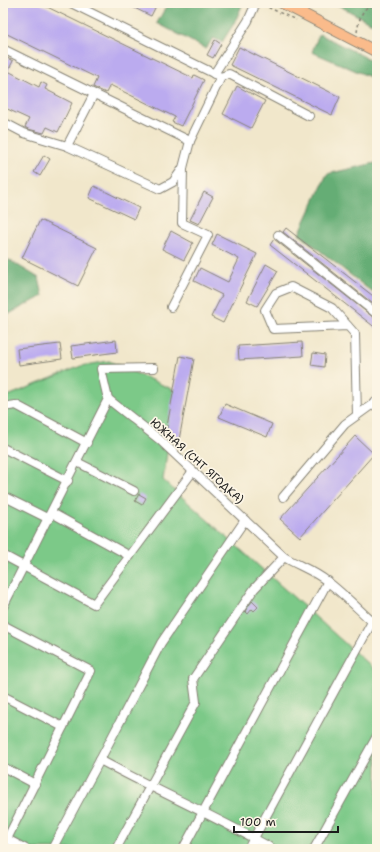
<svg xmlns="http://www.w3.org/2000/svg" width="380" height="852" viewBox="0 0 380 852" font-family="'Shantell Sans',sans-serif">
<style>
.green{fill:#7cc988;stroke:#4c7252}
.forest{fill:#65ad74;stroke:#406448}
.building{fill:#bbabef}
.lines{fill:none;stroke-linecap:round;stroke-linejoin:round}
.minor-casing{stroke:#868274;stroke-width:10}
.major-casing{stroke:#868274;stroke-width:12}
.path{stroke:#868274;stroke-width:1.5;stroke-dasharray:3 3;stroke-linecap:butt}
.minor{stroke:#fff;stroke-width:8}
.major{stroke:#fabb8b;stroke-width:10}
.labels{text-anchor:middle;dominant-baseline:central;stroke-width:3.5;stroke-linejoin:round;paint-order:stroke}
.street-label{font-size:11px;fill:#1c1c1c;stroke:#fcf5e5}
</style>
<rect width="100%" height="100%" fill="#fcf5e5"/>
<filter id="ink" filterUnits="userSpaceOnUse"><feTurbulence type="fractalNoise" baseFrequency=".025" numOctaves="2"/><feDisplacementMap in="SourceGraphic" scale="8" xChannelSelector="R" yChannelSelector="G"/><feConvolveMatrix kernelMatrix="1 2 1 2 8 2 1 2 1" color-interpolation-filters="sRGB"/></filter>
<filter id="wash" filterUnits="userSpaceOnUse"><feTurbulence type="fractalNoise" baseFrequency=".012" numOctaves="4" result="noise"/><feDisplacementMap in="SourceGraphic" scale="16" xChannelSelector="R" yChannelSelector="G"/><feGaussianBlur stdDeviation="0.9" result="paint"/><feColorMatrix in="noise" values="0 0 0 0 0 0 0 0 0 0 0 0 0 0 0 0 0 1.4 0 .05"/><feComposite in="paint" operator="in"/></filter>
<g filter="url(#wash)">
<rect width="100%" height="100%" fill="#f1e7cb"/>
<!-- green -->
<polygon class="green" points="109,361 176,391 163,480 377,672 377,849 3,849 3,398 81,366"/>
<!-- forest -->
<g class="forest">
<polygon points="168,3 243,3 235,22 222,42 213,38 206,49 157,23"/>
<polygon points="334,3 377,3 377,26"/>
<polygon points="319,34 377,63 377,80 312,52"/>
<polygon points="375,163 377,164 377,296 299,234 327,174"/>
<polygon points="3,258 9,260 39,278 43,296 7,315 6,356 3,356"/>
</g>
<g id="blocks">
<!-- building -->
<g class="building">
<polygon points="3,3 39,3 193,78 194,75 204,80 181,126 172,122 175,117 110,85 106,93 93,87 97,78 3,32"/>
<polygon points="124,3 154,3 157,4 151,16"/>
<polygon points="215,40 221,44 213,58 207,55"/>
<polygon points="239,47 340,97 332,115 230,65"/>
<polygon points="3,56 13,61 8,71 39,87 41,82 47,85 45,89 72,103 58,132 47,127 44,133 28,129 25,127 29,119 3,107"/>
<polygon points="237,86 265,101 251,128 223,114"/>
<polygon points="44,155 50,159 40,176 34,172"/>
<polygon points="94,186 139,208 134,219 89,198"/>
<polygon points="204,192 213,197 199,224 190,220"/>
<polygon points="40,220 97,248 78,286 22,258"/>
<polygon points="286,228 377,299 377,307 283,232"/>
<polygon points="171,231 193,243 184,260 162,249"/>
<polygon points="217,234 257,254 223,323 211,317 222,295 194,281 200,268 228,282 239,259 212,245"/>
<polygon points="274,239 374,318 377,319 377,329 270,245"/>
<polygon points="266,264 278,271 257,306 247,301"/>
<polygon points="116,340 117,352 73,358 71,346"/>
<polygon points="302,342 303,356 239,360 238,346"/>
<polygon points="60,344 62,359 19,365 17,349"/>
<polygon points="313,353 325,355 324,367 311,365"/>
<polygon points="180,356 194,359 179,440 165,437"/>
<polygon points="225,404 272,424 267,437 219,417"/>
<polygon points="355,436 374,454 300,537 280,519"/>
<polygon points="139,494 146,498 142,505 135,501"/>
<polygon points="252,601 258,607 254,611 252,609 248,614 245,611"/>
</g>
</g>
</g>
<g filter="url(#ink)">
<use href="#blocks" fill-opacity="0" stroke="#868274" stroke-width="1"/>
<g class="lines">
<defs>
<g id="minor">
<polyline points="3,49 190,141 221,77 71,3"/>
<polyline points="214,74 248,21 256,3"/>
<polyline points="221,77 229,74 309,116"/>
<polyline points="94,94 67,146 160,189 173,182 183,168"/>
<polyline points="3,122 24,133 67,146"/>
<polyline points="278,235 377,314"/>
<polyline points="171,307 208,235 182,223 183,168 190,141"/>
<polyline points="348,326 273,329 265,310 276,293 291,287 332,308 355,334 357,415"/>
<polyline points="108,399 101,369 154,368"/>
<polyline points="3,407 16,405 87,443"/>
<polyline points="3,448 68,481"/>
<polyline points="77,462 134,491"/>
<polyline points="3,496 49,519"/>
<polyline points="283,497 345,424 377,401"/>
<polyline points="52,513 130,556"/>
<polyline points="3,555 94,604 193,471"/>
<path d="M3,607L108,399L160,440L284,557C299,566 315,571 328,582C345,595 361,612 377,626"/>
<polyline points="3,625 91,671 7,839"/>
<polyline points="3,696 63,727"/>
<path d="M100,760C157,791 217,817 273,849"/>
<polyline points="3,767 35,784"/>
<polyline points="3,837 26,849"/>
<polyline points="52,849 100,760 161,643 245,520"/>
<polyline points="116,849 196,702 193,679 254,589 284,557"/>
<polyline points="183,849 328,581"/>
<polyline points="248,849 372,622"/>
<polyline points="314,849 377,736"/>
</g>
<polyline id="major" points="282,3 377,52"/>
</defs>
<!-- minor casing -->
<use href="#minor" class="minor-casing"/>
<!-- major casing -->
<use href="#major" class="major-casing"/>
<!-- path -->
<g class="path">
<polyline points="263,5 296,20"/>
<path d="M357,32C359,21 362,2 377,7"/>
</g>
<!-- minor -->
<use href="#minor" class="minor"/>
<!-- major -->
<use href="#major" class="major"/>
</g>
</g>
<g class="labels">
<!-- street labels -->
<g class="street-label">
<text transform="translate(197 461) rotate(42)">ЮЖНАЯ (СНТ ЯГОДКА)</text>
</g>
</g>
<!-- margin -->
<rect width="380" height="852" fill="none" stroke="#fcf5e5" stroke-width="16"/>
<!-- scale -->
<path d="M234 826v6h104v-6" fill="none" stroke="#1c1c1c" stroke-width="2"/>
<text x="240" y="826" font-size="12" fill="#1c1c1c" stroke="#fcf5e5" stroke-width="3" paint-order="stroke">100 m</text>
</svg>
